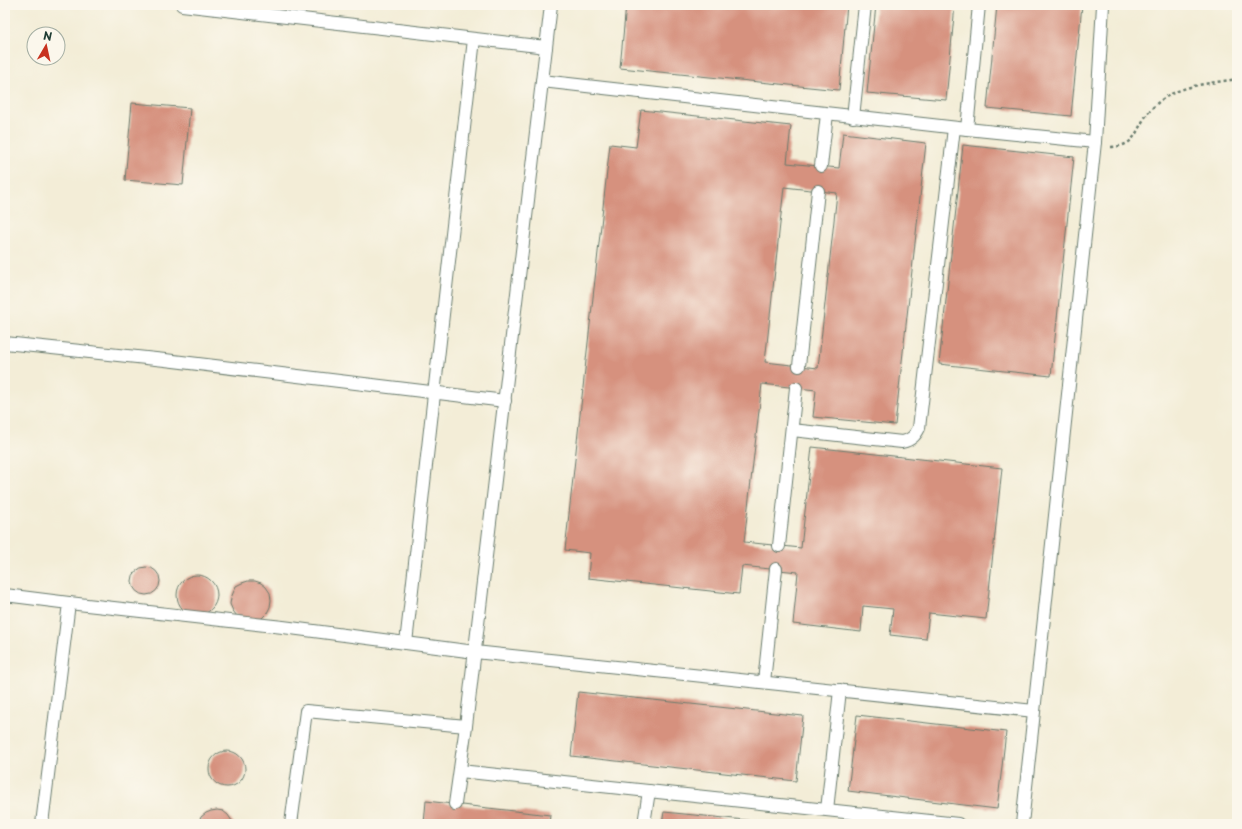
<svg xmlns="http://www.w3.org/2000/svg" width="1242" height="829" viewBox="0 0 1242 829" font-family="'Playpen Sans',sans-serif">
<style>
.building{fill:#d6917e;fill-rule:evenodd}
.lines{fill:none;stroke-linecap:round;stroke-linejoin:round}
.lane-casing{stroke:#697b6d;stroke-width:14}
.path{stroke:#697b6d;stroke-width:2.5;stroke-dasharray:3 3;stroke-linecap:butt}
.lane{stroke:#fff;stroke-width:12}
</style>
<rect width="100%" height="100%" fill="#fbf7ec"/>
<filter id="ink" filterUnits="userSpaceOnUse"><feTurbulence type="fractalNoise" baseFrequency=".025" numOctaves="2"/><feDisplacementMap in="SourceGraphic" scale="8" xChannelSelector="R" yChannelSelector="G"/><feConvolveMatrix kernelMatrix="1 2 1 2 8 2 1 2 1" color-interpolation-filters="sRGB"/></filter>
<filter id="wash" filterUnits="userSpaceOnUse"><feTurbulence type="fractalNoise" baseFrequency=".012" numOctaves="4" result="noise"/><feDisplacementMap in="SourceGraphic" scale="16" xChannelSelector="R" yChannelSelector="G"/><feGaussianBlur stdDeviation="0.9" result="paint"/><feColorMatrix in="noise" values="0 0 0 0 0 0 0 0 0 0 0 0 0 0 0 0 0 1.4 0 .05"/><feComposite in="paint" operator="in"/></filter>
<g filter="url(#wash)">
<rect width="100%" height="100%" fill="#f3edd7"/>
<g id="blocks">
<!-- building -->
<g class="building">
<polygon points="626,5 847,5 839,90 620,68"/>
<polygon points="876,5 955,5 946,100 867,93"/>
<polygon points="997,5 1082,5 1071,116 987,108"/>
<polygon points="132,103 190,108 183,185 125,180"/>
<path d="M641,110L791,126L787,163L839,168L843,133L926,143L895,425L813,417L816,390L762,384L744,542L801,548L812,447L1002,468L986,619L929,613L926,639L890,635L893,609L863,606L861,632L793,624L798,572L742,566L739,594L588,578L590,553L565,550L610,144L636,147ZM784,187L837,193L818,368L765,362Z"/>
<polygon points="963,145 1074,157 1051,376 939,364"/>
<circle cx="146" cy="581" r="14"/>
<circle cx="197" cy="595" r="20"/>
<polygon points="248,581 255,581 261,583 266,587 270,593 271,600 270,607 267,613 262,618 256,621 237,616 233,611 230,604 231,598 236,586 242,583"/>
<polygon points="578,692 803,716 796,781 571,756"/>
<polygon points="857,715 1006,732 997,809 848,791"/>
<circle cx="227" cy="769" r="18"/>
<polygon points="426,801 550,815 549,824 424,824"/>
<polygon points="217,810 223,811 228,815 234,824 198,824 201,817 206,813 211,811"/>
<polygon points="664,812 775,823 775,824 662,824"/>
</g>
</g>
</g>
<g filter="url(#ink)">
<use href="#blocks" fill-opacity="0" stroke="#697b6d" stroke-width="1"/>
<g class="lines">
<defs>
<g id="lane">
<polyline points="182,5 546,47"/>
<polyline points="542,81 967,129 1095,142"/>
<polyline points="853,117 865,5"/>
<polyline points="967,129 979,5"/>
<polyline points="821,166 827,114"/>
<polyline points="5,343 165,360 505,401"/>
<polyline points="799,366 818,191"/>
<path d="M792,430L902,442C911,440 915,436 919,428L954,128"/>
<polyline points="779,546 796,388"/>
<polyline points="5,595 69,603 42,824"/>
<polyline points="69,603 283,627 475,652 1034,711"/>
<polyline points="406,643 474,39"/>
<polyline points="764,682 776,569"/>
<polyline points="460,771 958,824"/>
<polyline points="455,804 466,726 551,5"/>
<polyline points="827,810 840,690"/>
<polyline points="291,824 306,711 466,726"/>
<polyline points="644,824 649,791"/>
<polyline points="1022,824 1095,142 1103,5"/>
</g>
</defs>
<!-- lane casing -->
<use href="#lane" class="lane-casing"/>
<!-- path -->
<path class="path" d="M1111,147C1134,146 1134,135 1144,119C1149,111 1157,102 1166,97C1187,84 1213,83 1237,79"/>
<!-- lane -->
<use href="#lane" class="lane"/>
</g>
</g>
<!-- margin -->
<rect width="1242" height="829" fill="none" stroke="#fbf7ec" stroke-width="20"/>
<!-- north arrow -->
<g transform="translate(46 46) rotate(9)"><circle r="19" fill="#fbf7ec" stroke="#a3ada2"/>
<path d="M0-3L7 15L0 10L-7 15Z" fill="#c8321e"/>
<text y="-6" font-size="11" font-weight="bold" text-anchor="middle" fill="#1f3d34">N</text>
</g>
</svg>
